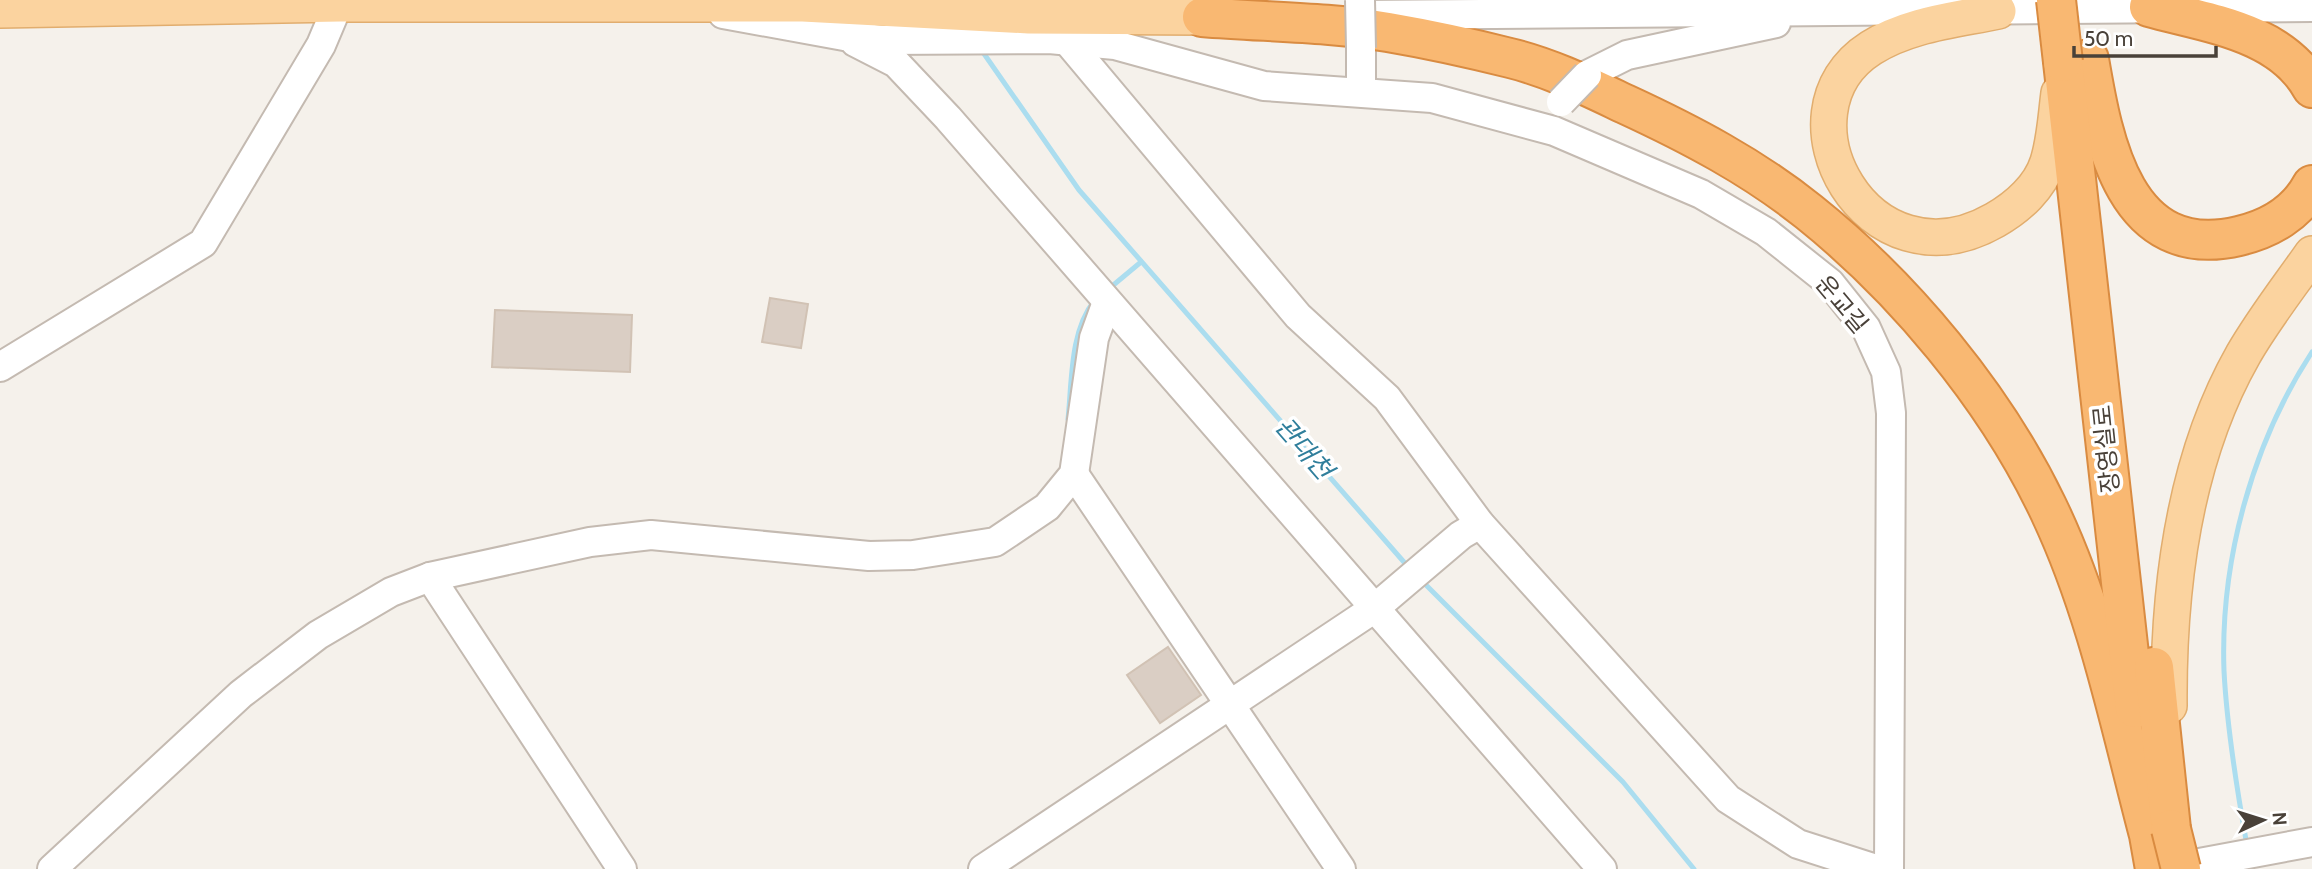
<svg xmlns="http://www.w3.org/2000/svg" width="2312" height="869" viewBox="0 0 2312 869" font-family="Cabin,'Noto Sans KR',sans-serif">
<style>
.lines{fill:none;stroke-linecap:round;stroke-linejoin:round}
.stream{stroke:#abddef;stroke-width:5}
.building{fill:#dacec4;stroke:#d1c2b4;stroke-width:2}
.minor-casing{stroke:#c4bab1;stroke-width:32}
.major-casing{stroke:#e1ad6e;stroke-width:38}
.highway-casing{stroke:#d98b41;stroke-width:42}
.minor{stroke:#fff;stroke-width:28}
.major{stroke:#fbd39f;stroke-width:35}
.highway{stroke:#f9b872;stroke-width:38}
.minor-bridge-casing{stroke:#c4bab1;stroke-width:32;stroke-linecap:butt}
.highway-bridge-casing{stroke:#d98b41;stroke-width:42;stroke-linecap:butt}
.minor-bridge{stroke:#fff;stroke-width:28}
.highway-bridge{stroke:#f9b872;stroke-width:38}
.labels{text-anchor:middle;dominant-baseline:central;stroke-width:7;stroke-linejoin:round;paint-order:stroke}
.street-label{font-size:24px;fill:#494139;stroke:#fff}
.water-label{font-size:26px;font-style:italic;fill:#2f7e9b;stroke:#fff}
</style>
<rect width="100%" height="100%" fill="#f5f1eb"/>
<g class="lines">
<!-- stream -->
<g class="stream">
<polyline points="980,48 1079,190 1410,569"/>
<polyline points="1111,287 1141,262"/>
<path d="M1068,419C1072,381 1070,331 1094,301"/>
<polyline points="1422,581 1623,782 1694,869"/>
<path d="M2246,840C2236,784 2227,728 2224,671C2220,561 2252,444 2312,352"/>
</g>
</g>
<!-- building -->
<g class="building">
<polygon points="770,298 808,304 801,348 762,342"/>
<polygon points="495,310 632,315 630,372 492,367"/>
<polygon points="1168,647 1201,695 1160,723 1127,675"/>
</g>
<g class="lines">
<defs>
<g id="minor">
<polyline points="723,14 844,36 883,40 1049,39 1115,45 1264,86 1432,98 1554,131 1701,194 1766,232 1830,283 1866,328 1886,372 1891,413 1889,869"/>
<polyline points="1363,15 2312,7"/>
<polyline points="855,42 896,63 948,118 1602,869"/>
<polyline points="1069,43 1298,316 1387,398 1480,524 1728,799 1798,844 1876,869"/>
<polyline points="1361,48 1361,91"/>
<polyline points="1587,75 1627,55 1776,23"/>
<polyline points="0,367 203,243 321,45 340,0"/>
<polyline points="1074,474 1341,869"/>
<polyline points="430,577 622,869"/>
<polyline points="52,869 241,694 318,635 391,592 430,577 590,542 651,535 869,556 913,555 995,542 1047,507 1074,474 1094,338 1107,302"/>
<polyline points="983,869 1375,608 1461,535 1480,524"/>
<polyline points="2167,869 2312,842"/>
</g>
<g id="major">
<polyline points="0,10 340,4 803,4 1029,16 1202,17"/>
<path d="M1998,11C1955,20 1909,24 1871,48C1769,113 1868,293 1995,220C2018,207 2040,187 2048,162C2055,140 2056,116 2059,93"/>
<path d="M2169,706C2168,588 2184,459 2243,355C2263,320 2289,287 2312,254"/>
</g>
<g id="highway">
<path d="M2149,7C2206,23 2281,31 2312,88"/>
<path d="M1202,17C1264,22 1328,22 1388,32C1429,39 1470,48 1510,58C1551,68 1587,86 1625,104C1690,134 1753,167 1809,212C1904,288 1994,396 2047,506C2097,609 2120,725 2149,835L2155,869"/>
<path d="M2089,59C2103,142 2125,263 2239,236C2269,229 2297,213 2312,185"/>
<polyline points="2063,62 2135,708"/>
<polyline points="2154,667 2171,829"/>
</g>
</defs>
<!-- minor casing -->
<use href="#minor" class="minor-casing"/>
<!-- major casing -->
<use href="#major" class="major-casing"/>
<!-- highway casing -->
<use href="#highway" class="highway-casing"/>
<!-- minor -->
<use href="#minor" class="minor"/>
<!-- major -->
<use href="#major" class="major"/>
<!-- highway -->
<use href="#highway" class="highway"/>
<defs>
<g id="minor-bridge">
<polyline points="1360,0 1361,48"/>
<polyline points="1561,102 1587,75"/>
</g>
<g id="highway-bridge">
<polyline points="2056,0 2063,62"/>
<polyline points="2171,829 2181,869"/>
</g>
</defs>
<!-- minor-bridge casing -->
<use href="#minor-bridge" class="minor-bridge-casing"/>
<!-- highway-bridge casing -->
<use href="#highway-bridge" class="highway-bridge-casing"/>
<!-- minor-bridge -->
<use href="#minor-bridge" class="minor-bridge"/>
<!-- highway-bridge -->
<use href="#highway-bridge" class="highway-bridge"/>
</g>
<g class="labels">
<!-- street labels -->
<g class="street-label">
<text transform="translate(1842 304) rotate(50)">운교길</text>
<text transform="translate(2106 449) rotate(-96)">장영실로</text>
</g>
<!-- water labels -->
<g class="water-label">
<text transform="translate(1304 448) rotate(49)">관대천</text>
</g>
</g>
<!-- north arrow -->
<g transform="translate(2263 820) rotate(86)" stroke="#ffffff" stroke-width="5" paint-order="stroke">
<path d="M0-5L12 26L0 18L-12 26Z" fill="#494139"/>
<text y="-10" font-size="19" font-weight="bold" text-anchor="middle" fill="#494139">N</text>
</g>
<!-- scale -->
<path d="M2074 46v10h142v-10" fill="none" stroke="#494139" stroke-width="3.5"/>
<text x="2084" y="46" font-size="21" fill="#494139" stroke="#ffffff" stroke-width="5" paint-order="stroke">50 m</text>
</svg>
